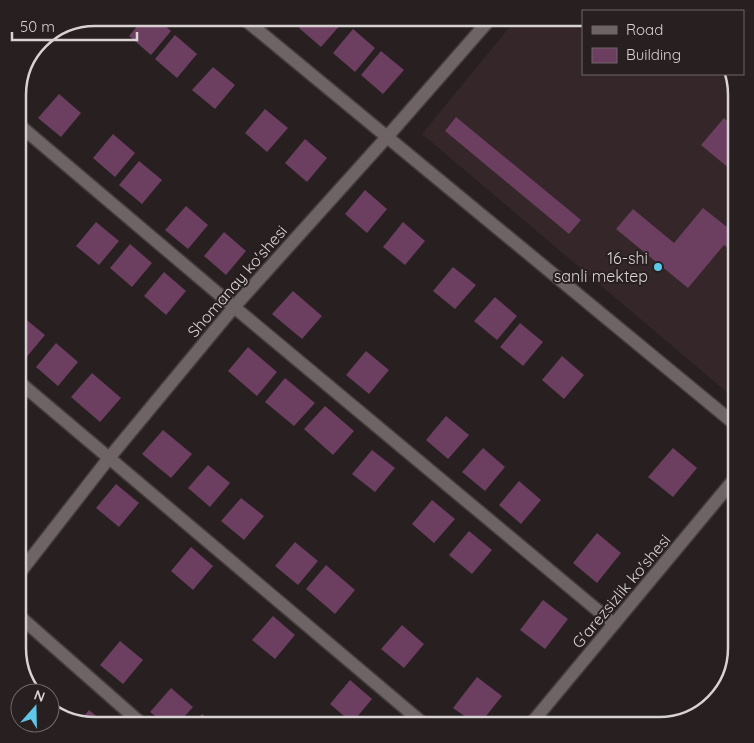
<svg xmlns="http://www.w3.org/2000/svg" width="754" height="743" viewBox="0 0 754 743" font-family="Quicksand,sans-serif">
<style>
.built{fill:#352629}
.building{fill:#6c3e60}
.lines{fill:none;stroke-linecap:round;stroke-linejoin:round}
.street-casing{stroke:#443d3e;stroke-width:15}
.street{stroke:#6e6465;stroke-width:12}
.poi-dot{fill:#5dc7e8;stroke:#271f20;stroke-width:2}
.labels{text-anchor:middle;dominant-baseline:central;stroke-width:4;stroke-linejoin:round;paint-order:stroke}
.poi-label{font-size:16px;fill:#d8d2d3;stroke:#271f20;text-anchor:end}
.street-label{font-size:16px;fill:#d8d2d3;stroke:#271f20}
.rim{fill:none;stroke:#d8d2d3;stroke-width:2.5}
</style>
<rect width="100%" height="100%" fill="#271f20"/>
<!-- built -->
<polygon class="built" points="517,18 583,18 583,74 728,74 736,95 736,400 422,134"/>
<!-- building -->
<g class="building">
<polygon points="144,18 156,18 171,31 151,55 129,36"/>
<polygon points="308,18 336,18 342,23 321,47 299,28"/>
<polygon points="353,29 375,48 355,72 333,53"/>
<polygon points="175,35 197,54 177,78 155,59"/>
<polygon points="381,51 404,70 383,94 361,75"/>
<polygon points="213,67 235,85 215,109 192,90"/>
<polygon points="59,94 81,113 61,137 38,118"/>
<polygon points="265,109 288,128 267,152 245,133"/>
<polygon points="456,117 581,220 569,234 445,131"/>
<polygon points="724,118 736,129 736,174 701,145"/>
<polygon points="113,134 135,153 115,177 93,158"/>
<polygon points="305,139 327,158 307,182 285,163"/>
<polygon points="139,161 162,180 142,204 119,185"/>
<polygon points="365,190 387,209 367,233 345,214"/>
<polygon points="186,206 208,225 188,249 165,230"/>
<polygon points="703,208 732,231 736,226 736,255 724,245 688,288 616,229 633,209 674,243"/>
<polygon points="96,222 119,241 99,265 76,246"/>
<polygon points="403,222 425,241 405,265 383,247"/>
<polygon points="224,232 246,251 226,275 204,256"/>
<polygon points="130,244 152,263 132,287 110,268"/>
<polygon points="453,267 476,285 455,309 433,291"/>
<polygon points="164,272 186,291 166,315 144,296"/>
<polygon points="293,291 322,316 302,339 272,314"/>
<polygon points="495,297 517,316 497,340 474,321"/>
<polygon points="22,316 45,335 25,359 18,353 18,322"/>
<polygon points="520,323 543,342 523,366 500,347"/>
<polygon points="56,343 78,362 58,386 36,367"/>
<polygon points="248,347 277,372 257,396 228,371"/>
<polygon points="366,351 389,370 369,394 346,375"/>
<polygon points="562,356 584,375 564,399 542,380"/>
<polygon points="92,373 121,398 100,422 71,397"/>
<polygon points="285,378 315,403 294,426 265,402"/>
<polygon points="325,406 354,431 333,455 304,429"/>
<polygon points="446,416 469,435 448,459 426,440"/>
<polygon points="163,430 192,454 171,478 142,454"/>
<polygon points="483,448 505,467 485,491 462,472"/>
<polygon points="673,448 697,468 673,497 648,477"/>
<polygon points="372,450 395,468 375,492 352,474"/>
<polygon points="208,465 230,483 210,507 188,488"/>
<polygon points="519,481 541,500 521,524 499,505"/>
<polygon points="116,484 139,503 119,527 96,508"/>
<polygon points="241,498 264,516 244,540 221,521"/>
<polygon points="432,500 455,519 434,543 412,524"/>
<polygon points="469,531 492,550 472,574 449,555"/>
<polygon points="597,533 621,553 597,583 573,563"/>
<polygon points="295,542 318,561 298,585 275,566"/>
<polygon points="191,547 213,566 193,590 171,571"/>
<polygon points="326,565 355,590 335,614 306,589"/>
<polygon points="543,600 568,619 545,649 520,630"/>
<polygon points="273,616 295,635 275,659 252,640"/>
<polygon points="402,625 424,644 404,668 381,649"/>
<polygon points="120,641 143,660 123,684 100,665"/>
<polygon points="477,677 502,696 479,725 477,725 453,708"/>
<polygon points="350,680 372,699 352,723 330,704"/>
<polygon points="171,688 193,707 177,725 167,725 150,712"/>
<polygon points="89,710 107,725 95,726 79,722"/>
<polygon points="202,714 216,725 192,725"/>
</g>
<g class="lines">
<defs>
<g id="street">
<polyline points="243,18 736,425"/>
<polyline points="18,124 234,307 614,624"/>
<polyline points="18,381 425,725"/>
<polyline points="18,575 109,458 234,307 387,137 491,18"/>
<polyline points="18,615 143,725"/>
<polyline points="530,725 736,477"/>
</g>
</defs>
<!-- street casing -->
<use href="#street" class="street-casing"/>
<!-- street -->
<use href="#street" class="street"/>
</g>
<!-- markers -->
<circle class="poi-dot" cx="658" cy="267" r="5"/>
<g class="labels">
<!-- poi labels -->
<g class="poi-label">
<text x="648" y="258">16-shi<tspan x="648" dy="18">sanli mektep</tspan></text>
</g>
<!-- street labels -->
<g class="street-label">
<text transform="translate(237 281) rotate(-49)">Shomanay ko'shesi</text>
<text transform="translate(621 591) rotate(-50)">G'arezsizlik ko'shesi</text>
</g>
</g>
<!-- crop -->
<path d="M0 0H754V743H0ZM95 26H659A69 69 0 0 1 728 95V648A69 69 0 0 1 659 717H95A69 69 0 0 1 26 648V95A69 69 0 0 1 95 26Z" fill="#271f20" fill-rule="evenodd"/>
<path class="rim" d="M95 26H659A69 69 0 0 1 728 95V648A69 69 0 0 1 659 717H95A69 69 0 0 1 26 648V95A69 69 0 0 1 95 26Z"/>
<!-- legend -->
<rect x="582" y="10" width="162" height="65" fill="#271f20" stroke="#6e6768"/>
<rect x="592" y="26" width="25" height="8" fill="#6e6465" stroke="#6e6768"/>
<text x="626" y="35" font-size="15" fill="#d8d2d3">Road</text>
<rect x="592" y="48" width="25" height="15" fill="#6c3e60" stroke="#6e6768"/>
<text x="626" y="60" font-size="15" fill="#d8d2d3">Building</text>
<!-- north arrow -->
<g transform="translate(35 708) rotate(20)"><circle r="24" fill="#271f20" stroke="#6e6768"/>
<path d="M0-4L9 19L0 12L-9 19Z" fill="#5dc7e8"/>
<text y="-8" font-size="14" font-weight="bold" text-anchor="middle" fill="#d8d2d3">N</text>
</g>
<!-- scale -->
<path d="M12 32v8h125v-8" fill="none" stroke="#d8d2d3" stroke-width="2.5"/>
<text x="20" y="32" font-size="15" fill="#d8d2d3" stroke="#271f20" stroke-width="4" paint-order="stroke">50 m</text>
</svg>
